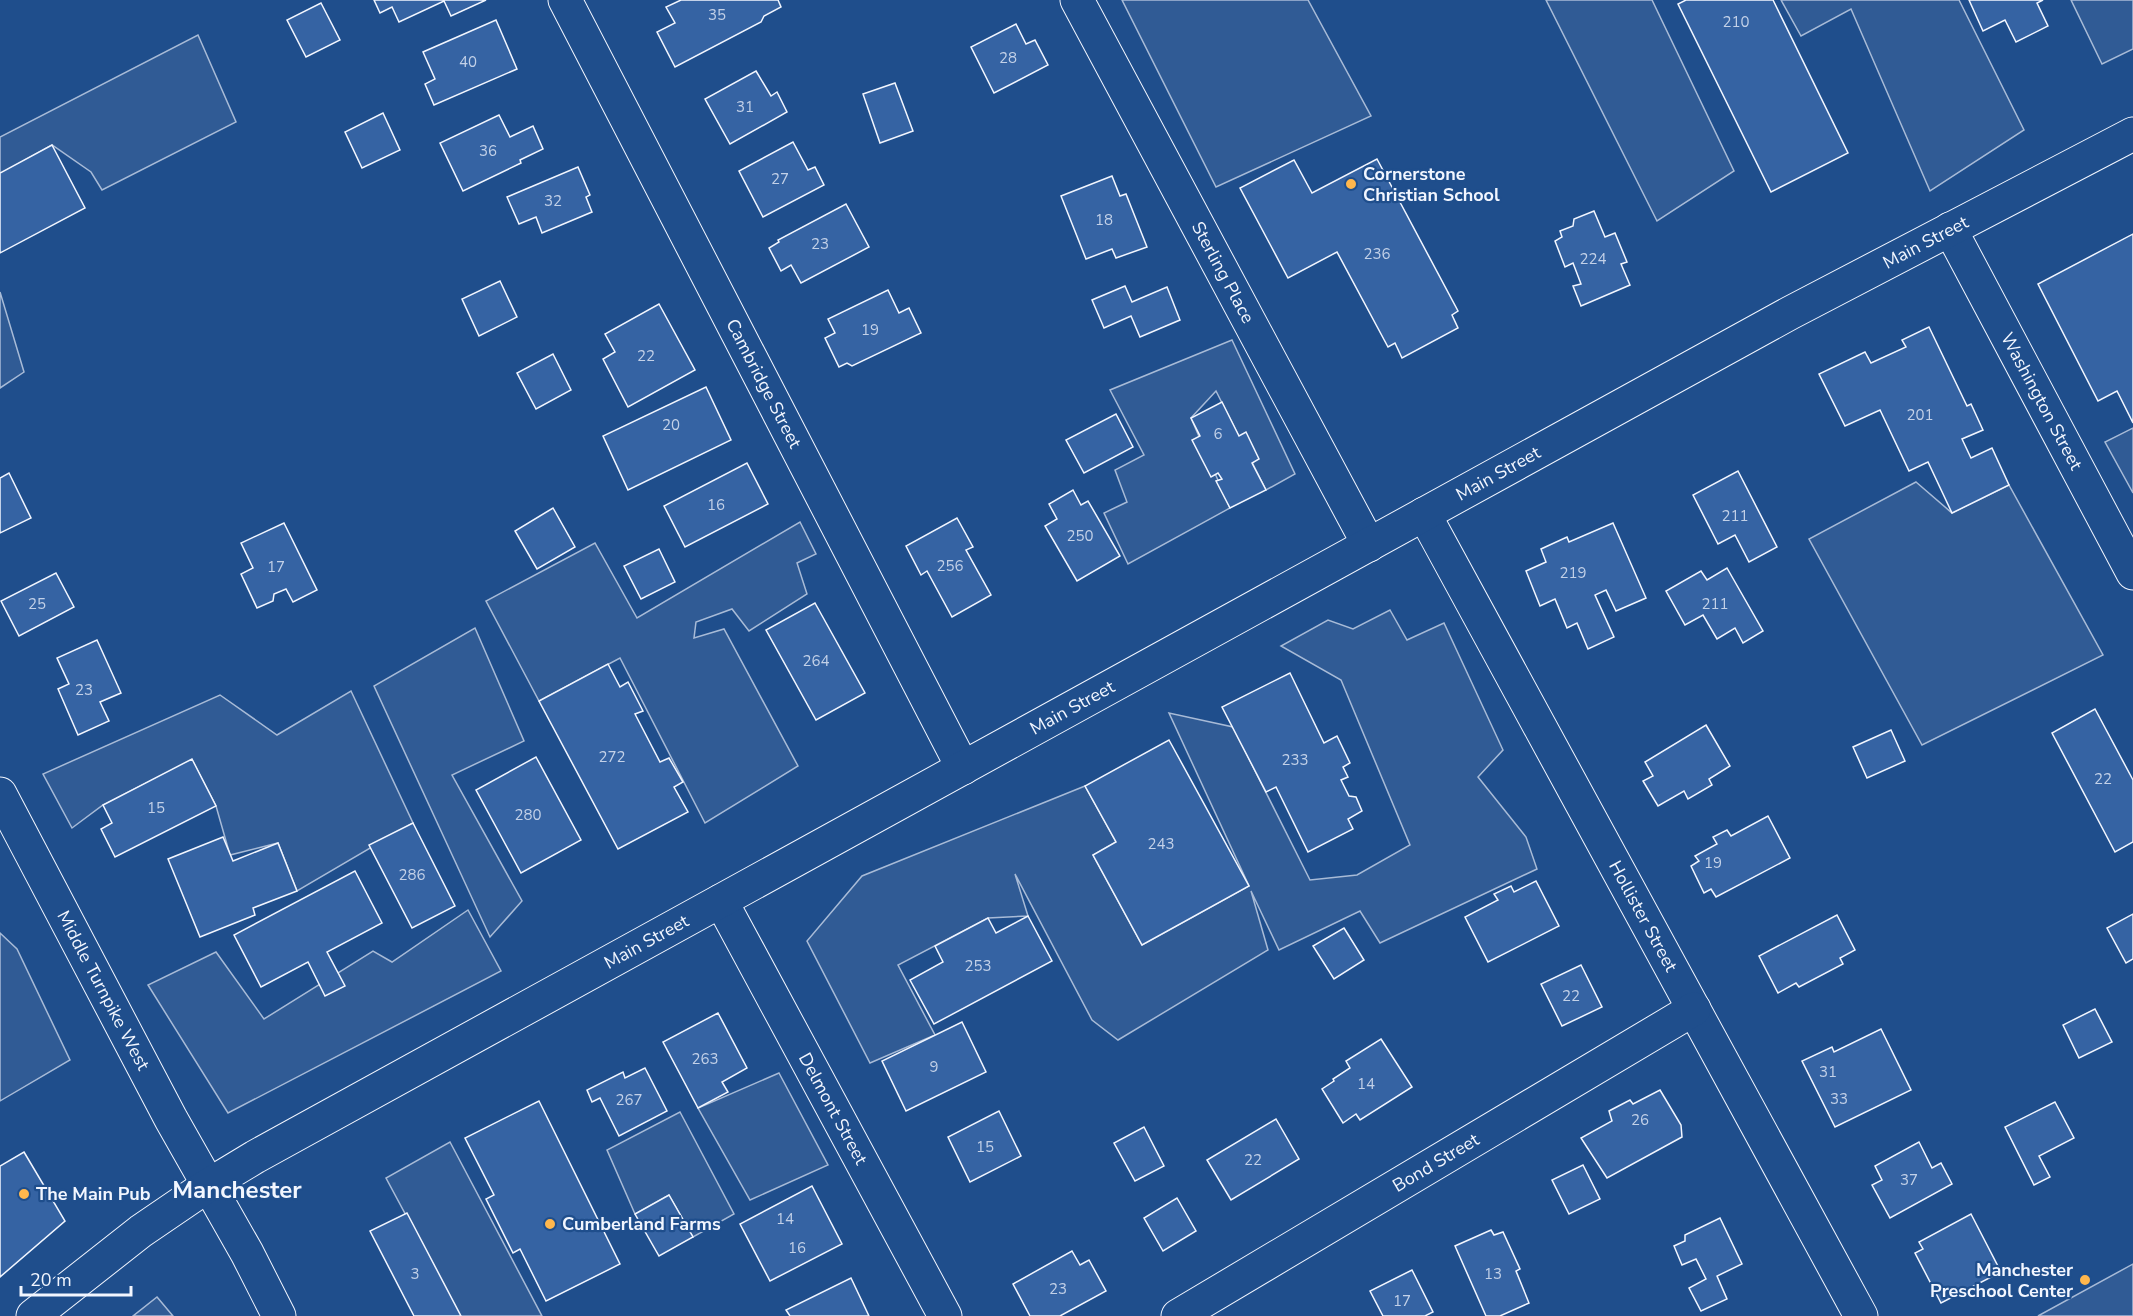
<svg xmlns="http://www.w3.org/2000/svg" width="2133" height="1316" viewBox="0 0 2133 1316" font-family="'Nunito Sans',sans-serif">
<style>
.parking{fill:#305b95;stroke:#a8bbd7;stroke-width:1.5}
.building{fill:#3563a3;stroke:#f2f6ff;stroke-width:1.5}
.lines{fill:none;stroke-linecap:round;stroke-linejoin:round}
.minor-casing{stroke:#f2f6ff;stroke-width:35}
.secondary-casing{stroke:#f2f6ff;stroke-width:35}
.primary-casing{stroke:#f2f6ff;stroke-width:35}
.minor{stroke:#1f4e8c;stroke-width:33}
.secondary{stroke:#1f4e8c;stroke-width:33}
.primary{stroke:#1f4e8c;stroke-width:33}
.poi-dot{fill:#ffb74d;stroke:#1f4e8c;stroke-width:2}
.labels{text-anchor:middle;dominant-baseline:central;stroke-width:4.5;stroke-linejoin:round;paint-order:stroke}
.number-label{font-size:15px;fill:#c3d1e8}
.poi-label{font-size:18px;font-weight:bold;fill:#f2f6ff;stroke:#1f4e8c;text-anchor:start}
.street-label{font-size:18px;fill:#f2f6ff;stroke:#1f4e8c}
.district-label{font-size:24px;font-weight:bold;fill:#f2f6ff;stroke:#1f4e8c}
</style>
<rect width="100%" height="100%" fill="#1f4e8c"/>
<!-- parking -->
<g class="parking">
<polygon points="1122,0 1308,0 1371,116 1216,187"/>
<polygon points="1546,0 1652,0 1734,171 1657,221"/>
<polygon points="1781,0 1959,0 2024,130 1930,191 1851,9 1801,36"/>
<polygon points="2071,0 2133,0 2133,49 2102,64"/>
<polygon points="198,35 236,122 102,190 91,172 52,145 0,174 0,137"/>
<polygon points="0,292 24,372 0,388"/>
<polygon points="1232,340 1295,474 1266,490 1216,391 1191,418 1230,508 1128,564 1104,513 1127,502 1115,470 1144,455 1110,390"/>
<polygon points="2133,428 2133,493 2105,442"/>
<polygon points="1916,482 1952,513 2009,485 2103,655 1922,745 1809,539"/>
<polygon points="800,522 816,554 797,563 807,594 749,631 732,609 696,622 694,638 724,629 798,766 705,823 620,658 539,701 486,601 595,543 637,618"/>
<polygon points="1390,610 1407,640 1444,623 1503,750 1478,777 1526,837 1537,869 1380,943 1360,911 1279,950 1251,891 1268,950 1118,1040 1092,1020 1015,874 1028,916 988,918 898,965 935,1035 870,1063 807,941 862,876 1085,786 1116,842 1093,855 1142,945 1249,886 1169,713 1233,727 1310,880 1357,875 1410,845 1341,680 1281,646 1328,620 1353,629"/>
<polygon points="475,628 524,741 452,775 522,901 490,937 374,686"/>
<polygon points="351,691 413,823 297,891 278,843 230,855 216,806 192,760 103,805 72,828 43,774 220,695 277,735"/>
<polygon points="468,910 501,971 228,1113 148,985 216,952 264,1019 373,951 392,962"/>
<polygon points="0,933 17,949 70,1060 0,1101"/>
<polygon points="779,1073 828,1165 750,1200 698,1108"/>
<polygon points="680,1112 734,1214 693,1237 669,1195 635,1214 607,1150"/>
<polygon points="450,1142 542,1316 460,1316 386,1178"/>
<polygon points="2133,1264 2133,1316 2038,1316"/>
<polygon points="157,1297 173,1316 133,1316"/>
</g>
<!-- building -->
<g class="building">
<polygon points="374,0 486,0 451,16 444,1 399,22 392,7 380,13"/>
<polygon points="681,0 778,0 781,7 764,16 761,22 675,67 657,32 675,23 666,7"/>
<polygon points="1686,0 1773,0 1848,153 1771,192 1678,4"/>
<polygon points="1969,0 2043,0 2037,3 2048,26 2016,42 2005,20 1983,31"/>
<polygon points="321,3 340,40 306,57 287,20"/>
<polygon points="496,20 517,69 434,105 425,84 435,79 423,52"/>
<polygon points="1016,24 1026,44 1035,40 1048,65 994,93 971,47"/>
<polygon points="756,71 771,96 777,92 787,112 730,144 705,99"/>
<polygon points="895,83 913,131 880,143 863,94"/>
<polygon points="383,113 400,150 362,168 345,132"/>
<polygon points="499,115 510,137 533,126 543,149 520,160 521,163 463,191 440,143"/>
<polygon points="793,142 808,170 815,167 824,185 763,217 739,171"/>
<polygon points="52,145 85,208 0,253 0,173"/>
<polygon points="1377,159 1458,311 1452,315 1458,328 1402,358 1395,343 1388,347 1337,252 1288,278 1240,188 1294,160 1312,193"/>
<polygon points="578,167 590,195 586,197 592,212 542,233 536,217 519,224 507,197"/>
<polygon points="1112,176 1120,196 1126,194 1147,247 1116,258 1112,249 1086,259 1061,196"/>
<polygon points="846,204 869,247 801,283 791,265 781,271 769,248 779,242 778,240"/>
<polygon points="1594,211 1605,237 1615,233 1627,262 1621,264 1630,285 1581,306 1573,286 1581,284 1573,263 1565,267 1555,241 1562,237 1560,231 1573,226 1574,219"/>
<polygon points="2133,234 2133,423 2117,391 2098,401 2038,284"/>
<polygon points="500,281 517,317 479,336 462,299"/>
<polygon points="1125,286 1132,302 1167,287 1180,320 1140,337 1131,316 1104,328 1092,300"/>
<polygon points="888,290 899,313 909,308 921,333 852,366 847,363 839,367 825,338 835,333 828,319"/>
<polygon points="659,304 695,370 628,407 603,359 615,352 605,334"/>
<polygon points="1929,327 1967,406 1971,404 1983,430 1962,439 1971,458 1992,448 2009,485 1952,513 1928,462 1909,471 1880,410 1845,426 1819,374 1865,352 1871,363 1906,347 1902,340"/>
<polygon points="553,354 571,390 536,409 517,373"/>
<polygon points="706,387 731,440 628,490 603,436"/>
<polygon points="1222,402 1239,436 1246,432 1259,459 1252,463 1266,490 1230,508 1216,481 1222,479 1218,473 1211,477 1192,440 1200,436 1191,418"/>
<polygon points="1116,414 1133,447 1084,473 1066,440"/>
<polygon points="747,463 768,504 685,547 664,506"/>
<polygon points="1738,471 1777,547 1749,562 1735,535 1718,544 1693,495"/>
<polygon points="9,473 31,518 0,533 0,478"/>
<polygon points="1073,490 1081,505 1088,501 1120,556 1077,581 1045,526 1057,519 1049,504"/>
<polygon points="553,508 575,547 537,569 515,531"/>
<polygon points="957,518 973,547 966,550 991,595 952,617 927,571 921,575 906,546"/>
<polygon points="284,523 317,590 293,602 286,589 274,594 273,601 257,608 241,574 253,568 241,543"/>
<polygon points="1613,523 1646,598 1616,611 1606,590 1595,595 1614,637 1588,649 1577,623 1567,628 1555,599 1540,606 1526,571 1546,562 1541,549 1567,537 1569,542"/>
<polygon points="659,549 675,582 641,599 624,566"/>
<polygon points="1727,568 1763,631 1743,643 1735,628 1717,639 1703,615 1685,625 1666,591 1701,571 1707,580"/>
<polygon points="56,573 74,607 19,636 1,601"/>
<polygon points="815,603 865,693 816,720 766,630"/>
<polygon points="97,640 121,693 100,702 109,721 78,735 58,689 69,684 57,658"/>
<polygon points="608,664 620,687 628,682 643,711 635,714 660,762 669,758 683,782 674,787 688,812 618,849 539,701"/>
<polygon points="1290,673 1324,743 1337,736 1350,763 1343,767 1348,777 1341,780 1349,796 1356,797 1362,811 1348,819 1353,829 1308,852 1276,787 1266,792 1222,707"/>
<polygon points="2095,709 2133,780 2133,842 2115,852 2052,733"/>
<polygon points="1706,725 1730,766 1709,779 1712,785 1688,799 1684,791 1658,806 1643,781 1653,776 1645,762"/>
<polygon points="1891,730 1905,761 1867,778 1853,747"/>
<polygon points="1169,740 1249,886 1142,945 1093,855 1116,842 1085,786"/>
<polygon points="536,757 581,840 521,873 476,790"/>
<polygon points="192,759 216,806 115,857 101,829 112,823 103,805"/>
<polygon points="1768,816 1790,858 1716,897 1711,889 1704,893 1691,866 1699,861 1695,856 1717,844 1713,837 1727,830 1731,836"/>
<polygon points="413,823 455,906 412,928 369,845"/>
<polygon points="223,837 233,861 278,843 297,891 253,908 255,915 200,937 168,859"/>
<polygon points="355,871 382,923 327,952 345,986 325,996 308,962 261,987 234,935"/>
<polygon points="1536,881 1559,926 1488,962 1465,917 1498,900 1494,894 1511,886 1514,892"/>
<polygon points="2133,914 2133,959 2126,963 2107,928"/>
<polygon points="1837,915 1855,950 1840,958 1843,964 1799,987 1796,983 1778,993 1759,956"/>
<polygon points="1028,916 1052,961 934,1024 910,980 943,962 935,946 988,918 996,933"/>
<polygon points="1344,928 1364,960 1334,979 1313,946"/>
<polygon points="1581,965 1602,1007 1562,1026 1541,984"/>
<polygon points="2095,1009 2112,1042 2079,1058 2063,1025"/>
<polygon points="718,1013 747,1068 722,1082 728,1092 698,1108 663,1042"/>
<polygon points="962,1022 986,1072 906,1111 882,1061"/>
<polygon points="1881,1029 1911,1090 1835,1127 1802,1061 1832,1047 1834,1052"/>
<polygon points="1381,1039 1412,1087 1360,1120 1356,1114 1343,1123 1322,1089 1334,1081 1333,1079 1350,1068 1346,1061"/>
<polygon points="645,1068 667,1111 619,1136 600,1098 592,1102 587,1090 623,1072 625,1078"/>
<polygon points="1660,1090 1681,1125 1682,1137 1607,1178 1581,1138 1612,1121 1609,1111 1630,1100 1633,1104"/>
<polygon points="539,1101 620,1264 546,1301 520,1249 513,1253 486,1199 494,1195 465,1138"/>
<polygon points="2055,1102 2074,1138 2039,1156 2050,1177 2034,1185 2005,1127"/>
<polygon points="999,1111 1021,1156 970,1182 948,1137"/>
<polygon points="1276,1119 1299,1159 1231,1200 1207,1160"/>
<polygon points="1144,1127 1164,1166 1135,1181 1114,1143"/>
<polygon points="1919,1142 1932,1168 1941,1163 1952,1184 1890,1218 1872,1185 1882,1180 1875,1166"/>
<polygon points="24,1152 65,1221 0,1277 0,1166"/>
<polygon points="1583,1165 1600,1199 1569,1214 1552,1180"/>
<polygon points="812,1186 842,1244 770,1281 740,1224"/>
<polygon points="669,1195 693,1237 659,1256 635,1214"/>
<polygon points="1177,1198 1196,1231 1163,1251 1144,1218"/>
<polygon points="407,1213 461,1316 414,1316 370,1231"/>
<polygon points="1971,1214 2001,1272 1941,1303 1915,1253 1923,1249 1919,1242"/>
<polygon points="1720,1218 1742,1264 1717,1276 1727,1299 1701,1311 1689,1288 1706,1279 1696,1259 1682,1265 1674,1246 1685,1241 1685,1235"/>
<polygon points="1491,1230 1494,1235 1503,1232 1520,1269 1516,1271 1529,1303 1500,1316 1486,1316 1455,1246"/>
<polygon points="1072,1251 1080,1265 1089,1260 1106,1291 1060,1316 1030,1316 1013,1284"/>
<polygon points="1412,1270 1433,1312 1425,1316 1383,1316 1370,1291"/>
<polygon points="851,1278 869,1316 790,1316 786,1310"/>
</g>
<g class="lines">
<defs>
<g id="minor">
<path id="s1" d="M565,0L963,768"/>
<path id="s2" d="M1077,0L1369,545"/>
<path id="s3" d="M1950,229L2133,573"/>
<path id="s4" d="M1424,514L1861,1316"/>
<path id="s5" d="M721,901L945,1316"/>
<path id="s6" d="M1178,1316L1694,1009"/>
</g>
<g id="secondary">
<path id="s7" d="M0,794L171,1119L247,1253L279,1316"/>
</g>
<g id="primary">
<path id="s8" d="M33,1316L141,1231L207,1186L255,1157L1790,313L2133,134"/>
</g>
</defs>
<!-- minor casing -->
<use href="#minor" class="minor-casing"/>
<!-- secondary casing -->
<use href="#secondary" class="secondary-casing"/>
<!-- primary casing -->
<use href="#primary" class="primary-casing"/>
<!-- minor -->
<use href="#minor" class="minor"/>
<!-- secondary -->
<use href="#secondary" class="secondary"/>
<!-- primary -->
<use href="#primary" class="primary"/>
</g>
<!-- markers -->
<g class="poi-dot">
<circle cx="1351" cy="184" r="6"/>
<circle cx="24" cy="1194" r="6"/>
<circle cx="550" cy="1224" r="6"/>
<circle cx="2085" cy="1280" r="6"/>
</g>
<g class="labels">
<!-- number labels -->
<g class="number-label">
<text x="717" y="15">35</text>
<text x="1736" y="22">210</text>
<text x="1008" y="58">28</text>
<text x="468" y="62">40</text>
<text x="745" y="107">31</text>
<text x="488" y="151">36</text>
<text x="780" y="179">27</text>
<text x="553" y="201">32</text>
<text x="1104" y="220">18</text>
<text x="820" y="244">23</text>
<text x="1377" y="254">236</text>
<text x="1593" y="259">224</text>
<text x="870" y="330">19</text>
<text x="646" y="356">22</text>
<text x="1920" y="415">201</text>
<text x="671" y="425">20</text>
<text x="1218" y="434">6</text>
<text x="716" y="505">16</text>
<text x="1735" y="516">211</text>
<text x="1080" y="536">250</text>
<text x="950" y="566">256</text>
<text x="276" y="567">17</text>
<text x="1573" y="573">219</text>
<text x="37" y="604">25</text>
<text x="1715" y="604">211</text>
<text x="816" y="661">264</text>
<text x="84" y="690">23</text>
<text x="612" y="757">272</text>
<text x="1295" y="760">233</text>
<text x="2103" y="779">22</text>
<text x="156" y="808">15</text>
<text x="528" y="815">280</text>
<text x="1161" y="844">243</text>
<text x="1713" y="863">19</text>
<text x="412" y="875">286</text>
<text x="978" y="966">253</text>
<text x="1571" y="996">22</text>
<text x="705" y="1059">263</text>
<text x="934" y="1067">9</text>
<text x="1828" y="1072">31</text>
<text x="1366" y="1084">14</text>
<text x="1839" y="1099">33</text>
<text x="629" y="1100">267</text>
<text x="1640" y="1120">26</text>
<text x="985" y="1147">15</text>
<text x="1253" y="1160">22</text>
<text x="1909" y="1180">37</text>
<text x="785" y="1219">14</text>
<text x="797" y="1248">16</text>
<text x="415" y="1274">3</text>
<text x="1493" y="1274">13</text>
<text x="1058" y="1289">23</text>
<text x="1402" y="1301">17</text>
</g>
<!-- poi labels -->
<g class="poi-label">
<text x="1363" y="174">Cornerstone<tspan x="1363" dy="21">Christian School</tspan></text>
<text x="36" y="1194">The Main Pub</text>
<text x="562" y="1224">Cumberland Farms</text>
<text x="2073" y="1270" text-anchor="end">Manchester<tspan x="2073" dy="21">Preschool Center</tspan></text>
</g>
<!-- street labels -->
<g class="street-label">
<text stroke="none"><textPath href="#s8" startOffset="2178">Main Street</textPath></text>
<text stroke="none"><textPath href="#s2" startOffset="309">Sterling Place</textPath></text>
<text stroke="none"><textPath href="#s1" startOffset="432">Cambridge Street</textPath></text>
<text stroke="none"><textPath href="#s3" startOffset="195">Washington Street</textPath></text>
<text stroke="none"><textPath href="#s8" startOffset="1692">Main Street</textPath></text>
<text stroke="none"><textPath href="#s8" startOffset="1206">Main Street</textPath></text>
<text stroke="none"><textPath href="#s4" startOffset="458">Hollister Street</textPath></text>
<text stroke="none"><textPath href="#s8" startOffset="720">Main Street</textPath></text>
<text stroke="none"><textPath href="#s7" startOffset="222">Middle Turnpike West</textPath></text>
<text stroke="none"><textPath href="#s5" startOffset="236">Delmont Street</textPath></text>
<text stroke="none"><textPath href="#s6" startOffset="300">Bond Street</textPath></text>
</g>
<!-- district labels -->
<g class="district-label">
<text x="237" y="1190">Manchester</text>
</g>
</g>
<!-- scale -->
<path d="M21 1286v9h110v-9" fill="none" stroke="#f2f6ff" stroke-width="3"/>
<text x="30" y="1286" font-size="18" fill="#f2f6ff" stroke="#1f4e8c" stroke-width="4.5" paint-order="stroke">20 m</text>
</svg>
